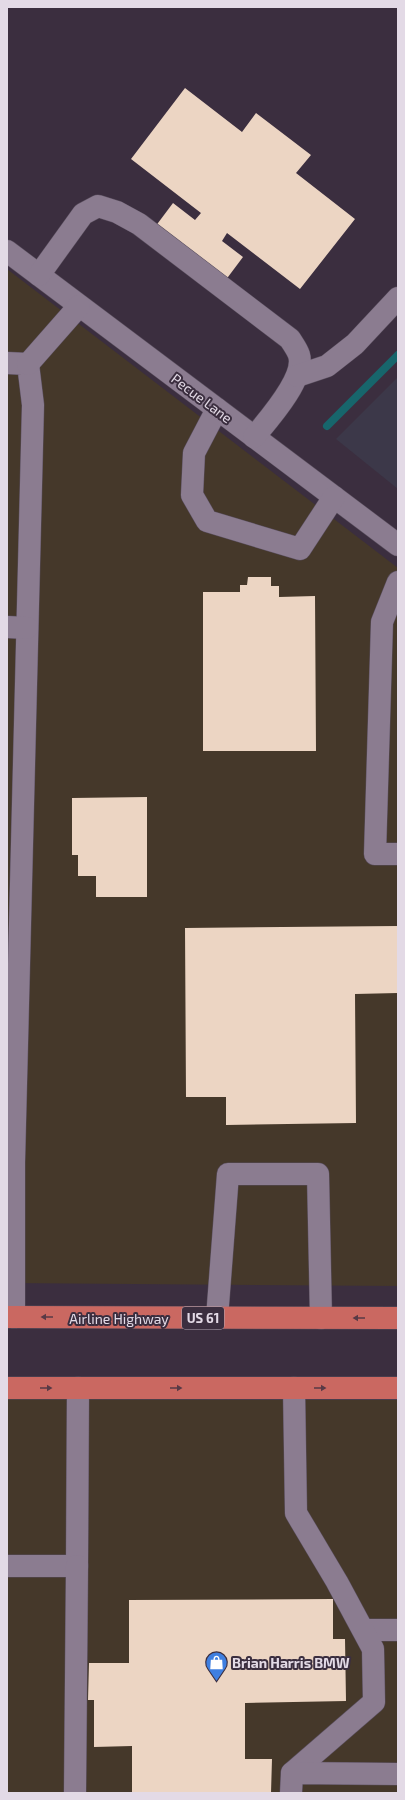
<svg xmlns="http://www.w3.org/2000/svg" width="405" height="1800" viewBox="0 0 405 1800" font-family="'Exo 2',sans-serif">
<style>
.industrial{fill:#45382a}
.medical{fill:#3c3849}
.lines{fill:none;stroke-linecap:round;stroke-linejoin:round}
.stream{stroke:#17666c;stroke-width:8}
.building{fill:#ecd5c3}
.minor-casing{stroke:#584d5c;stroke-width:23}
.highway-casing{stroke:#584d5c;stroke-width:23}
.minor{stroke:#8b7c90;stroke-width:22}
.highway{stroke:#ca6861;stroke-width:22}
.oneway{fill:#583a46}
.labels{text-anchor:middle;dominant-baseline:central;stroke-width:4;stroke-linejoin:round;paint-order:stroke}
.shield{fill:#3b2e3f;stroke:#b1a6b4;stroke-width:1}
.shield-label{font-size:13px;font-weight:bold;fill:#e3dae6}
.street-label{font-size:14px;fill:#e3dae6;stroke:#3b2e3f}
.poi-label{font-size:14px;font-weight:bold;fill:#e3dae6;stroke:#3b2e3f;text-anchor:start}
</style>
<rect width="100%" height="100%" fill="#3b2e3f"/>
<!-- industrial -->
<g class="industrial">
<polygon points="7,269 398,568 398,1286 7,1283"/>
<polygon points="7,1399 398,1400 398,1793 7,1793"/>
</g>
<!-- medical -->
<polygon class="medical" points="398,377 398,489 336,439"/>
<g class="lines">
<!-- stream -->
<polyline class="stream" points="327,426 398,355"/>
</g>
<!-- building -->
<g class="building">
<polygon points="185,88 242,132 256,113 311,155 296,173 355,219 300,289 227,233 222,241 243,257 225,281 155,227 173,203 195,220 201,213 131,159"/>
<polygon points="248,577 271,577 271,586 279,586 279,597 315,596 316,751 203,751 203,592 240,592 240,585 247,585"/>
<polygon points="147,797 147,897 96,897 96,876 78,876 78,855 72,855 72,798"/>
<polygon points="398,926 398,993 355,994 356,1123 226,1125 226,1097 186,1097 185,928"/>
<polygon points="333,1599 333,1639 345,1639 346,1701 245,1703 245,1759 272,1759 271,1793 132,1793 132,1746 94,1747 94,1700 88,1700 89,1663 129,1663 129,1600"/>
</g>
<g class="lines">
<defs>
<g id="minor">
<polyline points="7,251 398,545"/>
<path d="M39,275L83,214L98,206L117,212L139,224L290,339C293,344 297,349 299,355C306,378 268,420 254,437"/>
<polyline points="7,363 28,364 33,405 14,1163 14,1317"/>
<polyline points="28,364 79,306"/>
<polyline points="297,376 327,366 355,344 398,298"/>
<polyline points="217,409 194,453 192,495 207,521 300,549 334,497"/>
<polyline points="398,582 382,622 375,854 398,854"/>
<polyline points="7,627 27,628"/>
<polyline points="217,1318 228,1174 318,1174 321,1318"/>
<polyline points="7,1566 77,1566 78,1388"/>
<polyline points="364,1630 398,1630"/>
<polyline points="292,1773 374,1702 373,1649 337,1582 296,1513 294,1388"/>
<polyline points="75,1793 77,1566"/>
<polyline points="291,1793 292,1773 398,1774"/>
</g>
<g id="highway">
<polyline points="7,1317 398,1318"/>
<polyline points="7,1388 398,1388"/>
</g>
</defs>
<!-- minor casing -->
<use href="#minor" class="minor-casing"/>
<!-- highway casing -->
<use href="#highway" class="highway-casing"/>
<!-- minor -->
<use href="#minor" class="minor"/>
<!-- highway -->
<use href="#highway" class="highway"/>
</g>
<!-- one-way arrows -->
<defs><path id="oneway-solid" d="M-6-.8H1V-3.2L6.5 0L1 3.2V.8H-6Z"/></defs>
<g class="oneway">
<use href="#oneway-solid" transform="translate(47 1317) rotate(-180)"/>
<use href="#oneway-solid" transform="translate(359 1318) rotate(-180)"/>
<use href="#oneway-solid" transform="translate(46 1388)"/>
<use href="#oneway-solid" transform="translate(176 1388)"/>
<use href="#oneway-solid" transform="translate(320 1388)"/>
</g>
<!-- icons -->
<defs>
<symbol id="shop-pin" viewBox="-11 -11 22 30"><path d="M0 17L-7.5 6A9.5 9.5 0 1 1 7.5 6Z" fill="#3f7fe0" stroke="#3b2e3f"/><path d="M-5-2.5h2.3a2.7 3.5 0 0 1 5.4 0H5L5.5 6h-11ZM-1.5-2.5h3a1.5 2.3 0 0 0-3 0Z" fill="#fff"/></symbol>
</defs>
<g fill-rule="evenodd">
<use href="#shop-pin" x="204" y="1650" width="25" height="34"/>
</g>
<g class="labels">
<!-- shield labels -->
<rect class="shield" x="182" y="1307" width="42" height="22" rx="3"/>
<g class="shield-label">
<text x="203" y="1318">US 61</text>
</g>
<!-- street labels -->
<g class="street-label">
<text transform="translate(202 398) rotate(37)">Pecue Lane</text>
<text x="119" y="1318">Airline Highway</text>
</g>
<!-- poi labels -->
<g class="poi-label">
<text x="232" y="1662">Brian Harris BMW</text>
</g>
</g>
<!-- border -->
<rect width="405" height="1800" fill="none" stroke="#e3dae6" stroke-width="16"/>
</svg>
